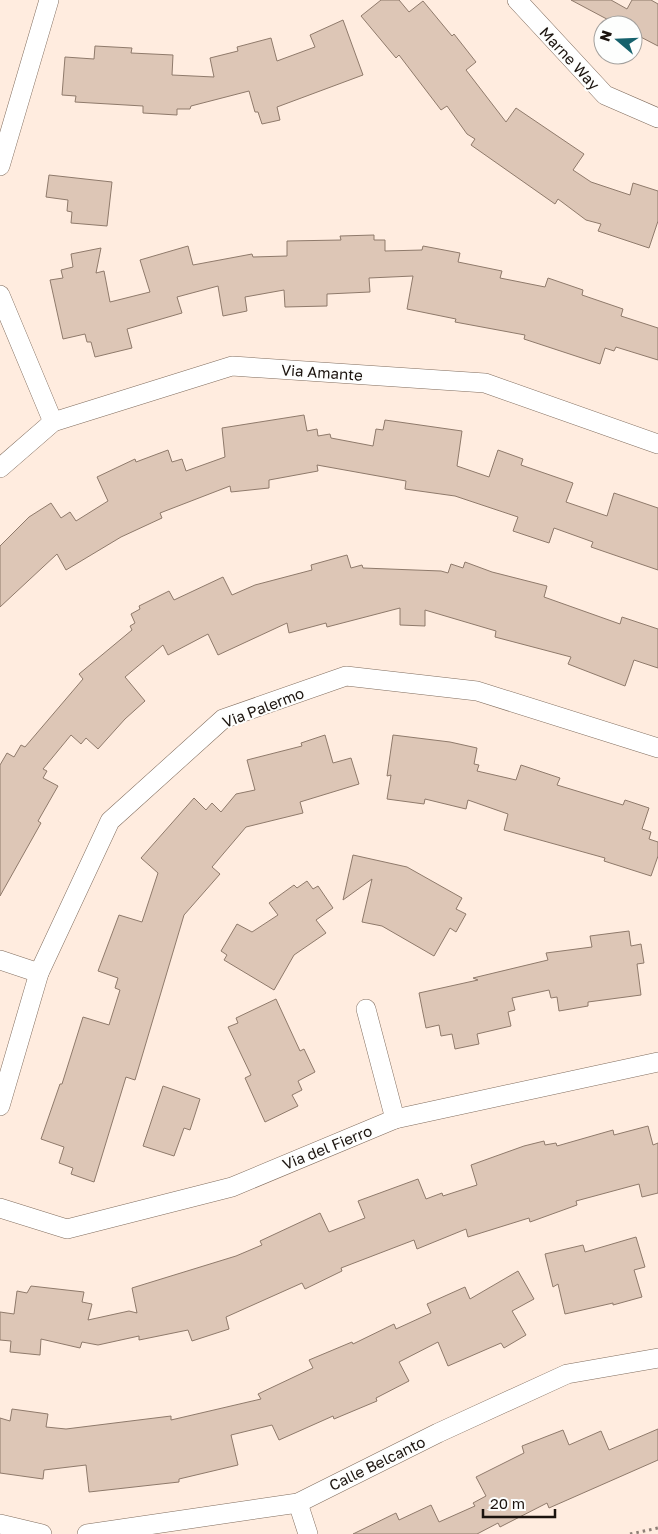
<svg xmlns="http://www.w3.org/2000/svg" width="658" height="1534" viewBox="0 0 658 1534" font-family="'Golos Text',sans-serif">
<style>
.building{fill:#ddc6b6;stroke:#8f7a6b}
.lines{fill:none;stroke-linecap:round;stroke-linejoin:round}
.street-casing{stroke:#816d5e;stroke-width:20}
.path{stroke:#8d7f76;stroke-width:3;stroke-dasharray:2.5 4;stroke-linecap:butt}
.street{stroke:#fff;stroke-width:19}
.labels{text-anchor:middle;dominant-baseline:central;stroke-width:4;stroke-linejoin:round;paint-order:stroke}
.street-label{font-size:15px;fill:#1b130e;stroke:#fdfefd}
</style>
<rect width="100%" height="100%" fill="#ffecdf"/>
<!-- building -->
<g class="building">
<polygon points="381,0 399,0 409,12 423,1 452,36 454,34 476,62 466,70 506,122 516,108 584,154 573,170 591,182 630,195 633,183 658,191 658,221 649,248 598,231 601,224 586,220 558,199 555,204 471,145 475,139 467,134 447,106 441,110 399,55 396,58 361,16"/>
<polygon points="571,0 611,0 627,9 632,0 651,0 658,4 658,46 633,33 633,25 618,25"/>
<polygon points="343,20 363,75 277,107 280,120 262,124 258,112 255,112 249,91 191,106 190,109 177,109 177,115 143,113 143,106 75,102 76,96 62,95 65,57 94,59 95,46 132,48 131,53 173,55 172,75 214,77 210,58 238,51 237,47 271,38 277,61 315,47 310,35"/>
<polygon points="49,175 112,182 107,226 71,223 72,212 67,211 68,200 46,197"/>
<polygon points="374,235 374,240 385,240 385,251 422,250 423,246 460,253 458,262 502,271 500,278 545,287 548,278 583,290 582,295 623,309 621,316 658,328 658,360 616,347 614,351 605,348 600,364 524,339 525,335 455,322 456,319 407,309 413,276 369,278 370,292 327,294 327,306 285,307 284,290 245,297 247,311 223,316 218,286 177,297 182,313 127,329 132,348 95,357 91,342 87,342 85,334 63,339 50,280 63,278 61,270 73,267 71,254 101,248 96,273 104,271 110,302 150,292 140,260 188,246 193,265 252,254 253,257 287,256 287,241 341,240 340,236"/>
<polygon points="304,415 307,431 317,429 318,436 330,434 331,438 373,446 376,429 383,430 385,420 462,431 457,466 489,477 498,450 523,459 521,465 573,483 566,502 607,516 614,493 658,508 658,570 591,547 593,542 554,528 549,543 513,531 518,517 455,496 405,489 406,481 317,465 318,471 269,480 269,488 231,492 230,486 160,513 162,518 121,537 66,570 57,554 0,607 0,546 29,517 51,503 61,518 70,512 76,521 108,501 97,477 135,459 136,462 168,450 172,462 182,459 186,471 225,457 222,428"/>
<polygon points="347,555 351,568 362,565 363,568 441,571 448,573 451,564 463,568 465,562 492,572 547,586 544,597 620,624 622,617 658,629 658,668 634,660 625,686 568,664 571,657 495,637 496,631 425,610 425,626 400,625 400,608 327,627 326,623 289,633 287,623 218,655 208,634 168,655 163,645 125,677 145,701 125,719 98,749 86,738 81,744 71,735 43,769 47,771 43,778 58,786 38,821 41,823 0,896 0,765 7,753 14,757 21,745 25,747 83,679 79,674 132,630 130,626 135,623 131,614 140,609 139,606 169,591 174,600 223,577 232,595 255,585 312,570 311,565"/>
<polygon points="325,735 333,763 351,758 359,784 300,802 303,813 246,827 212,867 220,874 184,915 135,1080 126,1077 94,1182 71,1174 73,1168 59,1163 64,1147 41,1139 60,1084 62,1084 83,1017 109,1025 120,990 115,988 118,978 98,971 119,915 142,922 158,873 141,858 194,798 206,810 212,803 221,812 236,794 255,790 247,760 302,746 301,743"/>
<polygon points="393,735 450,742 477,748 474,764 479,765 477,771 516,780 521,765 560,778 557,785 623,805 625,800 649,808 642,829 651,832 649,839 658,842 658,856 651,876 604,861 605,858 504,830 508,814 468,800 466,809 425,799 424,804 387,799 391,775 387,776"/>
<polygon points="353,855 407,867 462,898 456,909 466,914 456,932 450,928 434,956 382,926 362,922 372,879 343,900"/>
<polygon points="307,881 313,889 318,886 333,908 316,920 326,933 294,955 274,990 224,960 227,955 221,951 237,924 252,932 278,915 269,903 294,885 297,888"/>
<polygon points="629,931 631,946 641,944 644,963 637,964 641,995 588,1002 588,1006 559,1011 557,997 551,998 549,990 512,998 515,1010 508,1012 511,1026 477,1034 479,1044 455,1049 452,1034 441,1036 439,1025 426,1028 419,993 478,980 473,978 548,960 546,953 592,947 590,936"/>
<polygon points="276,999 300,1051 304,1049 315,1072 298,1081 302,1090 292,1095 298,1106 265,1122 245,1078 251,1075 228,1027 238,1023 236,1018"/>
<polygon points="163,1086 200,1099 190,1130 184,1128 174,1156 143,1146"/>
<polygon points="648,1126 653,1145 658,1143 658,1193 642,1197 639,1184 576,1201 577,1205 530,1222 529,1218 468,1237 466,1229 417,1249 414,1240 341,1268 342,1271 305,1289 302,1283 226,1317 229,1329 192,1341 188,1330 139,1340 139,1336 98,1345 82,1342 80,1348 41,1339 40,1355 10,1352 11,1341 0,1340 0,1312 14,1314 17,1291 27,1293 31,1286 84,1292 82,1302 92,1304 88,1320 129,1311 137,1313 132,1288 236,1256 262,1245 260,1241 320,1213 329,1232 365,1218 358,1201 418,1179 426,1199 442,1193 443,1196 477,1185 471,1165 524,1146 544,1141 545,1145 556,1143 557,1146 613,1130 614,1135"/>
<polygon points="636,1237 645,1267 634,1270 642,1297 613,1305 613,1303 565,1314 558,1284 553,1287 545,1254 583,1245 585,1252"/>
<polygon points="518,1271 534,1299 512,1311 526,1335 504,1348 501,1343 448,1366 438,1342 399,1362 409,1381 376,1398 377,1401 334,1419 333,1416 279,1440 272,1425 231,1435 238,1465 179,1479 179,1482 89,1492 86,1465 44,1470 43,1479 0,1473 0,1418 10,1421 12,1409 48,1414 46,1427 66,1429 171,1416 171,1420 261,1399 258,1394 313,1368 309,1360 352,1342 353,1344 394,1324 396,1329 431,1313 427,1304 465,1287 470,1299"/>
<polygon points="658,1429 658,1460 549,1508 547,1503 500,1527 498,1523 477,1534 353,1534 396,1513 399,1520 431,1505 439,1522 475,1506 473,1503 486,1496 476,1477 524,1453 522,1446 563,1430 569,1445 601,1431 609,1450"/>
</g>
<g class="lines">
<defs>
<g id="street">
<polyline points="517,0 605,95 658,118"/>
<polyline points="0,166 49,0"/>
<polyline points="0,295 53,422"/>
<polyline points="0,468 53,422 232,366 485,383 658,444"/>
<polyline points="0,960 39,973"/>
<polyline points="366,1009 395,1119"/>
<polyline points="0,1106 39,973 110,821 223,719 346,676 477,691 658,748"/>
<polyline points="0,1208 67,1229 232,1187 395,1119 658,1062"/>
<polyline points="298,1503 308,1534"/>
<polyline points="0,1524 42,1534"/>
<polyline points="87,1534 298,1503 438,1433 567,1374 658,1358"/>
</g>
</defs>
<!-- street casing -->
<use href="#street" class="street-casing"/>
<!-- path -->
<polyline class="path" points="630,1534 658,1528"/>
<!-- street -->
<use href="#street" class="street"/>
</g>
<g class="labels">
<!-- street labels -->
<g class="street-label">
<text transform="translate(570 58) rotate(47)">Marne Way</text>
<text transform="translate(322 372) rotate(4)">Via Amante</text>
<text transform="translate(263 707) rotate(-21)">Via Palermo</text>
<text transform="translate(327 1147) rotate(-22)">Via del Fierro</text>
<text transform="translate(377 1463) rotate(-26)">Calle Belcanto</text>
</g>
</g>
<!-- north arrow -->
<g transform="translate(618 40) rotate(289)"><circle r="24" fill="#fdfefd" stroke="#a3a09d"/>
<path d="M0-4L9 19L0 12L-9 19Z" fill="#16626d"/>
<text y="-8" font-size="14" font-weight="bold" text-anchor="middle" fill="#1b130e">N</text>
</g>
<!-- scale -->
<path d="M483 1509v8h72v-8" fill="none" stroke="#1b130e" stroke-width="2.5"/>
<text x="490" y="1509" font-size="15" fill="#1b130e" stroke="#fdfefd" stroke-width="4" paint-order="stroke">20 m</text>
</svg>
